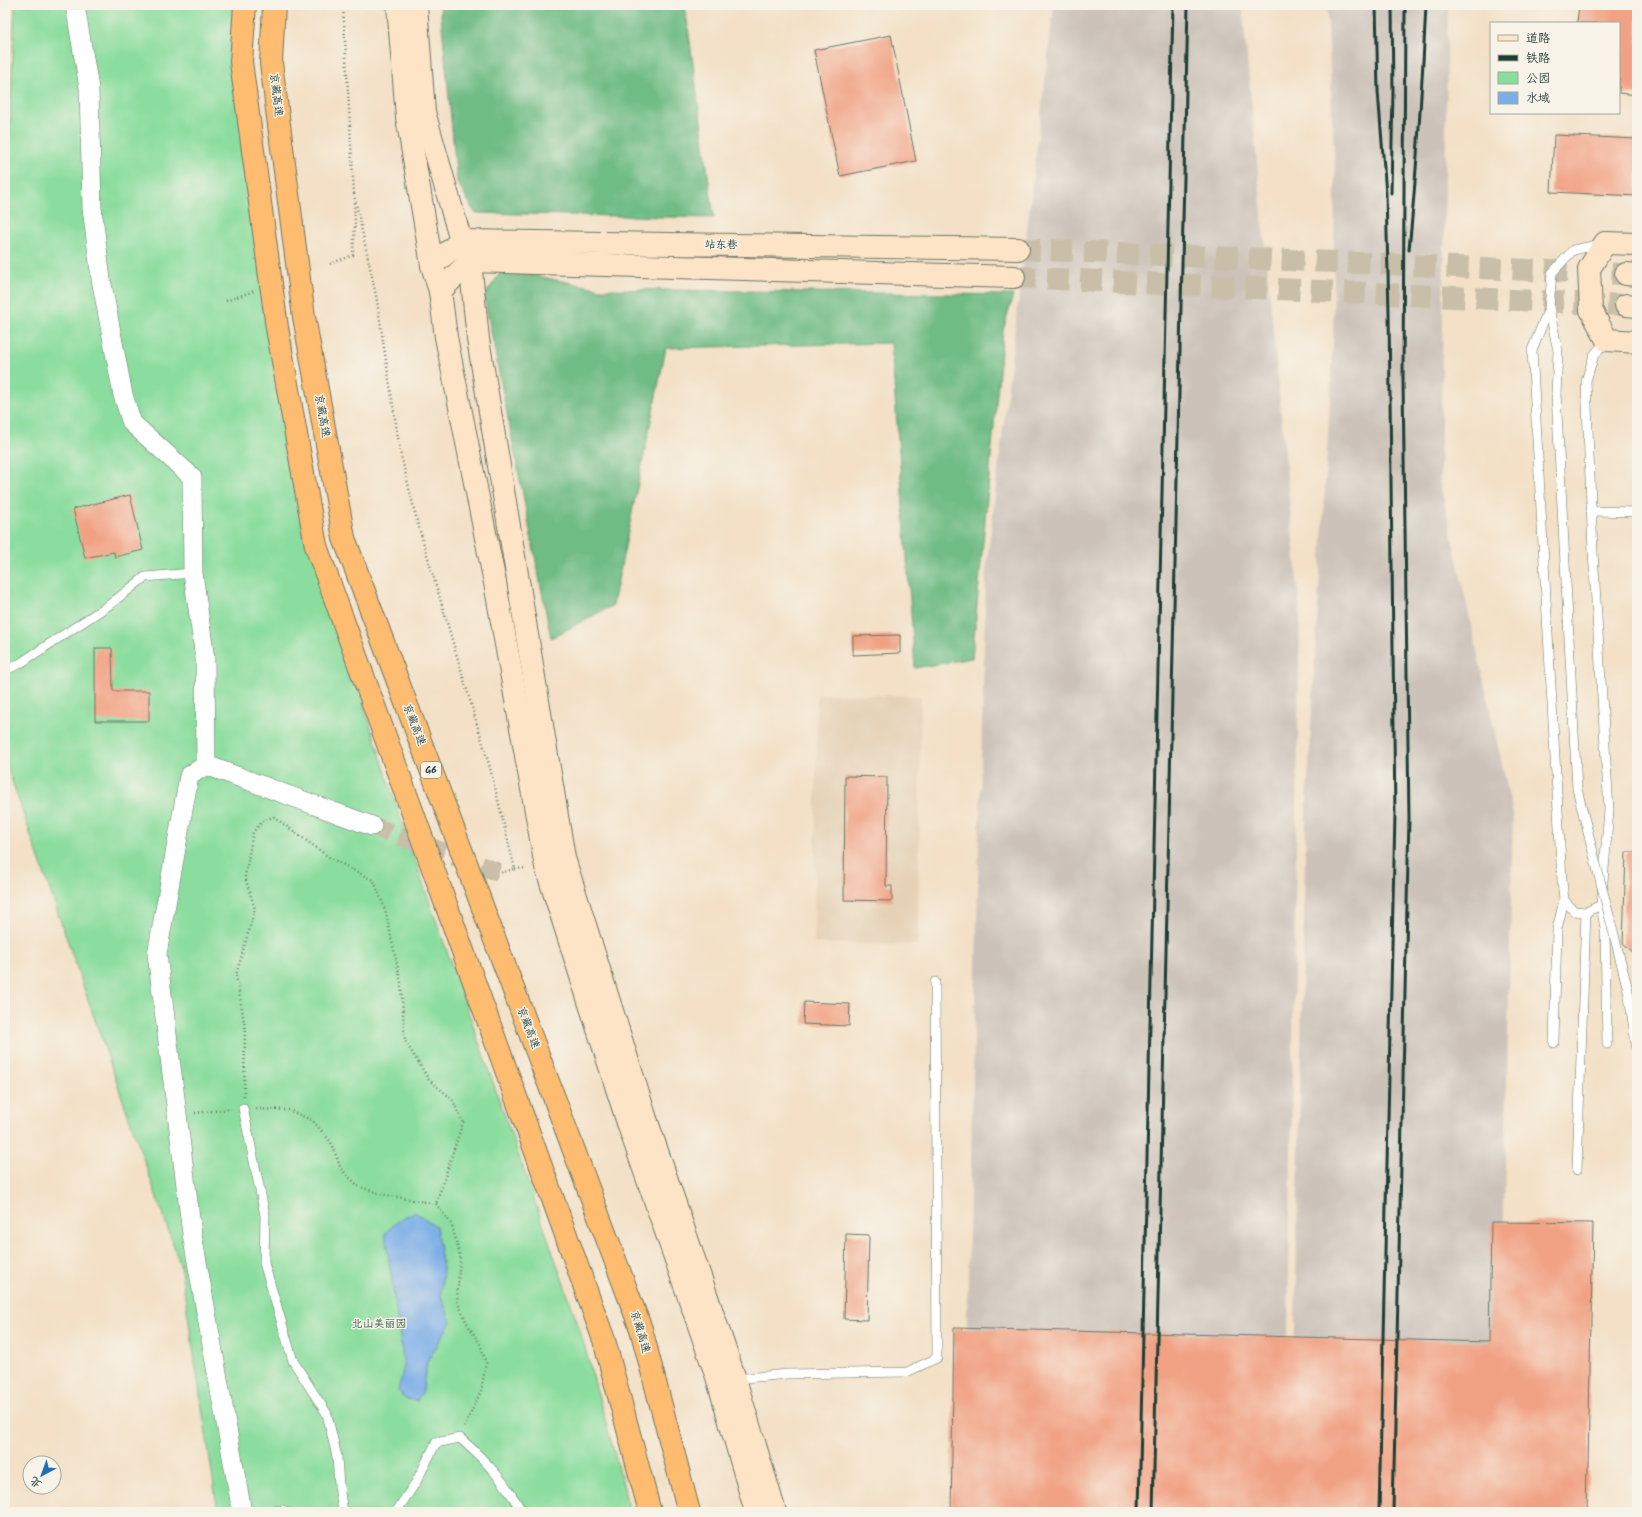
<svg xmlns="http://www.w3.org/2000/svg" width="1642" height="1517" viewBox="0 0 1642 1517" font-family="Kalam,'LXGW WenKai TC',sans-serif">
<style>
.built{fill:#e5d1b6}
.industrial{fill:#ccc2b9}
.green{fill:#8add9e;stroke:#548d69}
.forest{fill:#6fbc85;stroke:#477c5c}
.water{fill:#7cade7;stroke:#4e758e}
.building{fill:#f1a284}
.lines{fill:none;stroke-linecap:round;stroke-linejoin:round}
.street-tunnel{stroke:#c9bfa9;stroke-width:19;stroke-dasharray:19 10;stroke-linecap:butt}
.secondary-tunnel{stroke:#c9bfa9;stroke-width:22;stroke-dasharray:22 11;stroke-linecap:butt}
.lane-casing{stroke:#697667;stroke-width:10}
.street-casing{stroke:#697667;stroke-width:20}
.secondary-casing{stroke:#697667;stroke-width:24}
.highway-casing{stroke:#697667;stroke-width:24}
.path{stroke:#697667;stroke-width:2.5;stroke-dasharray:1 3;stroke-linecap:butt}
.lane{stroke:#fff;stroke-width:9}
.street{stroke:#fff;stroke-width:19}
.secondary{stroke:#fee4c6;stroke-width:22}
.highway{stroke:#fdbc70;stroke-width:22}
.rail{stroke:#1f3d34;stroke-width:3}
.lane-bridge-casing{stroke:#697667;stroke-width:10;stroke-linecap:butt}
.lane-bridge{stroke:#fff;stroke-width:9}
.labels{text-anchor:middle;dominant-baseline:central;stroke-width:3;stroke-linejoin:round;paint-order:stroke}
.shield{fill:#f7f3e8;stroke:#60746a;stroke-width:1}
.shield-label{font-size:10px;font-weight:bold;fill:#1f3d34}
.street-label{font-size:11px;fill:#1f3d34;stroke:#f7f3e8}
.park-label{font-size:11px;fill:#345d49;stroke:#f7f3e8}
</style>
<rect width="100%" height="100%" fill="#f7f3e8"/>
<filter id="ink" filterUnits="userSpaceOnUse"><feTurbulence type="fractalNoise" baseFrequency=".025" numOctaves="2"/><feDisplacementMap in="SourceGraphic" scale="8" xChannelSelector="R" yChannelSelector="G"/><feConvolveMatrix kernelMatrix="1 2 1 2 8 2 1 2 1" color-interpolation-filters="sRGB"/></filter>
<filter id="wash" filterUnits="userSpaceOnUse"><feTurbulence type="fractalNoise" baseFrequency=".012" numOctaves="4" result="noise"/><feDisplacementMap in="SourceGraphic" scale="16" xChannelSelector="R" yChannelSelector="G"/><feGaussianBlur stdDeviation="0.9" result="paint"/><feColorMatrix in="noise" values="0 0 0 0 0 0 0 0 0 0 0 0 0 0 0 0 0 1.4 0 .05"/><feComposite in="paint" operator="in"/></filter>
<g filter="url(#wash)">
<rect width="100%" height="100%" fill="#f3e0c6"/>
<!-- built -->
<polygon class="built" points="817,694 921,696 918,945 814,943"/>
<!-- industrial -->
<g class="industrial">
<polygon points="1054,5 1242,5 1300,612 1285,1512 962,1512 986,571"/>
<polygon points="1327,5 1448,5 1440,483 1513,814 1497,1512 1291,1512 1306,816 1333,347 1335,172"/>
</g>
<!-- green -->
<polygon class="green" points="15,5 241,5 241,72 333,610 406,835 579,1327 623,1484 629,1512 218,1512 180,1264 5,761 5,156 9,149"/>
<!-- forest -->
<g class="forest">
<polygon points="440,5 685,5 714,218 475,213 457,182"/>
<polygon points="503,269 601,289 1013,295 1003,331 972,658 915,668 891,343 666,348 613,605 551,638 484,296"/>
</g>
<!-- water -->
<polygon class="water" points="415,1212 436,1226 443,1268 441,1296 451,1322 427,1362 423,1391 417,1401 406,1399 398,1391 404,1366 385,1233 400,1219"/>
<g id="blocks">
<!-- building -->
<g class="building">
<polygon points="1579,5 1637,5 1637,95 1619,93 1619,23 1577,23"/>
<polygon points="891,35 916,161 840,176 814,50"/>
<polygon points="1554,135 1637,139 1637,196 1551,192"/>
<polygon points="130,495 143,550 115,557 114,552 85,558 73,509"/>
<polygon points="900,635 900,653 853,655 853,636"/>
<polygon points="95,648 112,648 113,691 149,691 149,721 95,721"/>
<polygon points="845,776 887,777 886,886 892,886 892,901 844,900"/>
<polygon points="1626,852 1637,852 1637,956 1623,943"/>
<polygon points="804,1002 850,1004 849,1026 803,1024"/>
<polygon points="1491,1222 1593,1223 1587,1512 951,1512 954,1328 1489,1342"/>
<polygon points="846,1234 869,1235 867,1320 844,1319"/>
</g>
</g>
</g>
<g filter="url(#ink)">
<use href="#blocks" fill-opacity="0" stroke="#697667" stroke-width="1"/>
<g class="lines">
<!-- street-tunnel -->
<polyline class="street-tunnel" points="372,826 500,873"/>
<!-- secondary-tunnel -->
<g class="secondary-tunnel">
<polyline points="1018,249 1626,274"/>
<polyline points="1014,277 1626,305"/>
</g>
<defs>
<g id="lane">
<polyline points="1549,308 1532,350 1562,881 1564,900 1574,911 1586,912 1601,905 1609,810 1593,552 1586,381 1594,355 1607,340"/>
<polyline points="1556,394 1558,351 1549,308 1552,273 1573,250 1602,244"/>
<polyline points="1591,511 1637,512"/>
<polyline points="5,670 19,664 109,605 145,577 193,573"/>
<polyline points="1601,905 1605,929 1607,1044"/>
<polyline points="1554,1043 1557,929 1564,900"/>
<polyline points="243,1108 265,1215 264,1263 293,1361 327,1414 337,1457 339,1486 343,1512"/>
<polyline points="1577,1170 1586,912"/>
<polyline points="735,1379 787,1374 907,1372 937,1358 935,982"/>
<polyline points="264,1512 282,1510 289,1512"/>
<path d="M396,1512L416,1482L436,1443L460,1438C487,1462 504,1480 522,1512"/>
</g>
<g id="street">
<polyline points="75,5 89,88 92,208 101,279 123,395 132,423 192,477 193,573 205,659 206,765 189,776 157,954 192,1234 242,1512"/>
<polyline points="206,765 372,826"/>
</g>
<g id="secondary">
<polyline points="398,5 407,117 432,265 440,291 446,337 495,583 546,867 629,1126 717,1377 756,1512"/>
<polyline points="416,5 424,112 461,241 470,261 478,339 564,858 646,1119 735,1379 775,1512"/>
<polyline points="1637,244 1605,243 1589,269 1591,310 1607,340 1637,342"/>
<polyline points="432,265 461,241 1018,249"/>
<polyline points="1626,274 1637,275"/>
<polyline points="440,291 470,261 1014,277"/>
<polyline points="1626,305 1637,306"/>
</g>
<g id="highway">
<polyline points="245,5 241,62 277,328 316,546 604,1340 650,1512"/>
<polyline points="274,5 271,63 304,317 344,538 641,1329 689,1512"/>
</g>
</defs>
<!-- lane casing -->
<use href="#lane" class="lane-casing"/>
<!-- street casing -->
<use href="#street" class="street-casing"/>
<!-- secondary casing -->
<use href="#secondary" class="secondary-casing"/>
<!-- highway casing -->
<use href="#highway" class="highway-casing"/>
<!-- path -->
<g class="path">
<polyline points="343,5 354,194"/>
<polyline points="354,194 376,295 400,451 417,521 490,768 515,869 500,873"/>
<polyline points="330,264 353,255 355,223 354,201"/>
<polyline points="226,301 254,291"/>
<polyline points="515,869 527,868"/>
<polyline points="244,1096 245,1027 236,975 255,909 245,877 253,832 264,820 274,817 329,857 374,881 385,909 401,983 405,1041 429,1080 452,1099 463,1122 436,1204"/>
<polyline points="256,1109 289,1110 313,1121 331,1142 341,1169 358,1186 381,1194 436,1204 452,1225 460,1257 457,1301 468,1325 480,1344 486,1363 481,1391 464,1428"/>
<polyline points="195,1113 231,1109"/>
</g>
<!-- lane -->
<use href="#lane" class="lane"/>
<!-- street -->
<use href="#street" class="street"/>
<!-- secondary -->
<use href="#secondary" class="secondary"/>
<!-- highway -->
<use href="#highway" class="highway"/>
<!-- rail -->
<g class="rail">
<polyline points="1376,5 1378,91 1386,194 1389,312 1395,815 1379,1512"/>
<polyline points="1391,193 1393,91 1392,5"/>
<path d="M1409,250C1417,169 1422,87 1426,5"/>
<polyline points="1139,1512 1173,5"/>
<polyline points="1153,1512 1188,5"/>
<polyline points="1393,1512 1409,818 1403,382 1405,5"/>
</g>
<defs>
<polyline id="lane-bridge" points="1556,394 1577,789 1628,990 1637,1050"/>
</defs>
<!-- lane-bridge casing -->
<use href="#lane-bridge" class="lane-bridge-casing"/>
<!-- lane-bridge -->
<use href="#lane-bridge" class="lane-bridge"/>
</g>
</g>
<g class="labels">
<!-- shield labels -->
<rect class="shield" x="421" y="762" width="20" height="16" rx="3"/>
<g class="shield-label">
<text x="431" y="770">G6</text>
</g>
<!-- street labels -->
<g class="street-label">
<text transform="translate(276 95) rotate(83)">京藏高速</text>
<text transform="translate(721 245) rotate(1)">站东巷</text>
<text transform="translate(322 416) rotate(80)">京藏高速</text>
<text transform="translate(414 725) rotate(69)">京藏高速</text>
<text transform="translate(528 1028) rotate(69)">京藏高速</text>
<text transform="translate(640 1332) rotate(73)">京藏高速</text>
</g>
<!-- park labels -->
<g class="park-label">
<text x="379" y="1324">北山美丽园</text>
</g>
</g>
<!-- margin -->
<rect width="1642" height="1517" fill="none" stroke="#f7f3e8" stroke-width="20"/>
<!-- legend -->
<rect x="1490" y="22" width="130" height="92" fill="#f7f3e8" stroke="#a1aaa0"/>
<rect x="1498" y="35" width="20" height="6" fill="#fee4c6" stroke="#a1aaa0"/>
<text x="1526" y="42" font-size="12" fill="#1f3d34">道路</text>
<rect x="1498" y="55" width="20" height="6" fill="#1f3d34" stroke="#a1aaa0"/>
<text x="1526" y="62" font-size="12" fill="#1f3d34">铁路</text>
<rect x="1498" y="72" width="20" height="12" fill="#8add9e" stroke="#a1aaa0"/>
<text x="1526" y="82" font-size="12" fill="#1f3d34">公园</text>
<rect x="1498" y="92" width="20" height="12" fill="#7cade7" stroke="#a1aaa0"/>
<text x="1526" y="102" font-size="12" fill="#1f3d34">水域</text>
<!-- north arrow -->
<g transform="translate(42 1475) rotate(221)"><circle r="19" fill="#f7f3e8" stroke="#a1aaa0"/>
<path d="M0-3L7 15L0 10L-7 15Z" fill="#1f6fb2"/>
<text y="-6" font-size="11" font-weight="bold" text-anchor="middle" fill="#1f3d34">北</text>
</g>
</svg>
